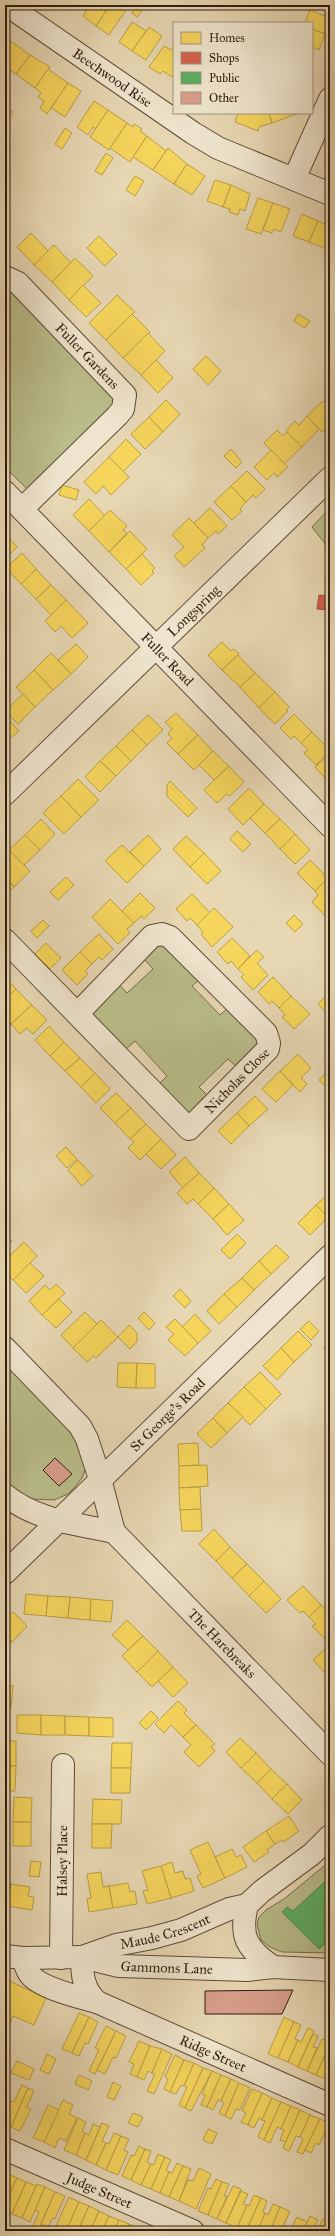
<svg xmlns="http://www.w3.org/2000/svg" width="335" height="2236" viewBox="0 0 335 2236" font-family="'IM FELL Great Primer',serif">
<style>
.green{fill:#b9bd8a;stroke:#746d4b}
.homes{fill:#f6d55c;stroke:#ba9e44}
.shops{fill:#d6604d;stroke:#a44c3a}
.public{fill:#5aae61;stroke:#4d8248}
.building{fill:#d89e8b;stroke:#2f1d0c}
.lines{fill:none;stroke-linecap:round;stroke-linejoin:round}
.minor-casing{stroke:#5d4c36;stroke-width:24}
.minor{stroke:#efe5ce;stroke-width:22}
.labels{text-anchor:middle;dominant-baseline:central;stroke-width:4;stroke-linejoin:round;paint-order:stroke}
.street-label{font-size:14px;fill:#2f1d0c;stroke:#efe5ce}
</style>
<rect width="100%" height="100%" fill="#e7d7b3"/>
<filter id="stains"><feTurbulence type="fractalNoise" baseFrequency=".005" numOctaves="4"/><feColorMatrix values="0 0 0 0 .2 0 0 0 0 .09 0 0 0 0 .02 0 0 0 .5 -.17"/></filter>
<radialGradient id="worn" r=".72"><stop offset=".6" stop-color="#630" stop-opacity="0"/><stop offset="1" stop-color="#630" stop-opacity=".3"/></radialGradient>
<!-- green -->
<g class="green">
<polygon points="5,286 8,286 119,401 30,492 5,467 5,448 7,446 5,444"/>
<polygon points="330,508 330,546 327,546 312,527"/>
<polygon points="162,943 202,977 192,986 220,1015 230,1006 260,1038 260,1048 238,1068 228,1059 199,1087 209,1097 192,1114 184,1113 158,1085 167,1076 135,1041 125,1050 92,1014 118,983 127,993 153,969 144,959"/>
<polygon points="5,1358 75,1430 86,1468 82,1478 75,1487 68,1494 54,1500 31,1499 16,1492 5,1480"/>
<polygon points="330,1861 330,1953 282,1952 270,1947 261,1940 257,1924 259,1917 266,1910 284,1899"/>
</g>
<!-- homes -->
<g class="homes">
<polygon points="90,5 110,5 96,26 83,16"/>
<polygon points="110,5 119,5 126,10 109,35 96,26"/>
<polygon points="137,5 145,6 137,17 132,13"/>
<polygon points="310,10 330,18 325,34 312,29 312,23 305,23"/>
<polygon points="132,22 146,31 132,51 119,42"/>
<polygon points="149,27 162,36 146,60 132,51"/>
<polygon points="312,29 325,34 319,50 312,47"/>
<polygon points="9,40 30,55 16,74 5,67 5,46"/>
<polygon points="174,45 174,74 172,77 163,71 160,74 149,67 164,46 171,50"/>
<polygon points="30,55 50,67 35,88 16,74"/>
<polygon points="48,69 68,83 47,114 40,108 44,101 38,97 41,93 35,88"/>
<polygon points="68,83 81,91 65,117 51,108"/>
<polygon points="94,101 108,110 96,129 93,127 88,135 77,127"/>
<polygon points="5,106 13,112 5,123"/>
<polygon points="108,110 127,123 109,150 90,137"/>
<polygon points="238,113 269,113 272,123 259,127 258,131 235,122"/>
<polygon points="269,113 299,113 272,123"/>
<polygon points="127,123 133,127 134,124 142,129 140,131 147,136 130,162 110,148"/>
<polygon points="65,128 72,133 62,149 55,144"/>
<polygon points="147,136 166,151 153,170 133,157"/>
<polygon points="168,148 187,164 174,184 153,170"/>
<polygon points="106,153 113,158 102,175 95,171"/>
<polygon points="187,164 205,176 192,195 174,184"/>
<polygon points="135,176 144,181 135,196 126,190"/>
<polygon points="215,180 231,185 223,207 207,201"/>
<polygon points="231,185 250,194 245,211 240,209 238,215 229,212 230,209 223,207"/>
<polygon points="258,198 273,203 261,234 246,229"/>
<polygon points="273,203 290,209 281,232 274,229 272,233 263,230"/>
<polygon points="302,214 318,221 309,242 293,236"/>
<polygon points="318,221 330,226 330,235 325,248 309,242"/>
<polygon points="31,233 48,251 34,265 17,247"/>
<polygon points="99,236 117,254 105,266 87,248"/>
<polygon points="54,245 71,263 52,282 34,265"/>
<polygon points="75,258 93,276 69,300 52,282"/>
<polygon points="83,285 101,303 86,317 69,300"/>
<polygon points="117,295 135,312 106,340 89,323"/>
<polygon points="132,314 150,332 123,358 106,340"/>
<polygon points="298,314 310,321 305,328 294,321"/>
<polygon points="148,333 165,351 141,375 123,358"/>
<polygon points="206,356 221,371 208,385 193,369"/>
<polygon points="156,360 173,378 158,393 141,375"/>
<polygon points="166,400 180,414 163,432 149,417"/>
<polygon points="323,401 330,408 330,425 322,432 307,416"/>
<polygon points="307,416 319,429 302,447 286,431 295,421 299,425"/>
<polygon points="149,417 163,432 145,449 131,434"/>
<polygon points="277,430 283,436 287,432 302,447 284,464 264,443"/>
<polygon points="126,439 141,454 123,472 109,457"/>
<polygon points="231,449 242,462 236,468 224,456"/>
<polygon points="271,450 288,467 277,477 274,473 267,480 254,467"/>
<polygon points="109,457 129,477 111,495 103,486 96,494 84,482"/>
<polygon points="247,471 265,489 256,498 253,495 246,502 231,486"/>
<polygon points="62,485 79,490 76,500 59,495"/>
<polygon points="231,486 246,502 240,509 242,511 232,520 214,502"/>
<polygon points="89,499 105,516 89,531 73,515"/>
<polygon points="210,508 227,526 218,534 216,531 208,538 194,523"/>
<polygon points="110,510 127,526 123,530 127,533 109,552 89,531"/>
<polygon points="189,518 208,538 202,545 205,548 184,567 174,556 184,547 172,535"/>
<polygon points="130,531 147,549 126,569 109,552"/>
<polygon points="5,534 17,547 5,559"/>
<polygon points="22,553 36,569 21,584 6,568"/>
<polygon points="142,554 155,568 152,571 154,573 141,585 126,569"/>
<polygon points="36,569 51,585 36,599 21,584"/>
<polygon points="51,585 66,600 51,615 36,599"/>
<polygon points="66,600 88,623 72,638 61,626 55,632 45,621"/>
<polygon points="222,642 231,651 234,649 239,654 222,670 208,655"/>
<polygon points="76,644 88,657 71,674 58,660"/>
<polygon points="51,653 71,674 53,690 34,670"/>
<polygon points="238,655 255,673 240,687 222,670"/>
<polygon points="34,670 53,690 35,707 16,687"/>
<polygon points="255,673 275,692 259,708 240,687"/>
<polygon points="275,692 289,707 286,710 288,711 275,724 259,708"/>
<polygon points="23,694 35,707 18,724 5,711"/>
<polygon points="176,713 198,735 178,754 167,743 172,738 168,734 172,729 165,722"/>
<polygon points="294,714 312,732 301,743 294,736 291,739 280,728"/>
<polygon points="148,715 163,730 147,745 132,730"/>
<polygon points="5,716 19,731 8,740 5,739"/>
<polygon points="132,730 147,745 131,761 116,746"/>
<polygon points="312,732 330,750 316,765 304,753 308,750 301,743"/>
<polygon points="198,735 213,751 194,770 178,754"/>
<polygon points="116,746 131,761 116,776 100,761"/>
<polygon points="213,751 229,766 214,780 199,765"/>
<polygon points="330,753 330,778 327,780 315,767"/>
<polygon points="100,761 116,776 100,792 85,777"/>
<polygon points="229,766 244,782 230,796 227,794 217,803 204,790"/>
<polygon points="78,779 99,800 81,817 61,796"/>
<polygon points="170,781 197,808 188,817 167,796 167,785"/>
<polygon points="249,788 264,804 243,825 228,809"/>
<polygon points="61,796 81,817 64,834 43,813"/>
<polygon points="264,804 280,819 265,833 250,818"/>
<polygon points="41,819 55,834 40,850 25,835"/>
<polygon points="280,819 295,834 280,849 265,833"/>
<polygon points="237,831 251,844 243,852 230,839"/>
<polygon points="295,834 310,850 295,864 280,849"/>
<polygon points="25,835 40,850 24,865 9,850"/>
<polygon points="148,835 161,849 144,866 130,852"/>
<polygon points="186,836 204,853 190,867 173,849"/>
<polygon points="122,845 144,866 127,883 105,861"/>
<polygon points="9,850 30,871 14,887 5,877 5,854"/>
<polygon points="204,853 221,871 207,884 190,867"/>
<polygon points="310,860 328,878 315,891 297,873"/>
<polygon points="5,877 14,887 5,896"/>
<polygon points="66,877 74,885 58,900 50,892"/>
<polygon points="328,878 330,913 326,917 312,902 318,895 315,891"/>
<polygon points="140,893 155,908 144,919 141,916 134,923 122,911"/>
<polygon points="192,894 210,913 197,925 190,918 187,921 176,909"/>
<polygon points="110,899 134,923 127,929 130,933 118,944 92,917"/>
<polygon points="214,908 233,927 212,947 201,934 203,932 197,925"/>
<polygon points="294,915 303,924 295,932 286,923"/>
<polygon points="43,920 49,926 37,938 31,931"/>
<polygon points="99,934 113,949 102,960 99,957 92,964 80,952"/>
<polygon points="232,938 250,956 238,969 231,961 228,964 217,952"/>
<polygon points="46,943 61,958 50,969 35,954"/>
<polygon points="257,950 264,957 257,963 268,975 253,990 241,977 244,975 238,969"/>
<polygon points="80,952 92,964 85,971 88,974 77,985 62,970"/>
<polygon points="5,977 16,989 5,1000"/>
<polygon points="273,977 291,996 279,1008 272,1001 269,1004 258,992"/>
<polygon points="16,989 32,1005 11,1024 5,1018 5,1000"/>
<polygon points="330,992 330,1012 327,1014 318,1004"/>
<polygon points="291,996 310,1014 294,1029 282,1017 285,1015 279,1008"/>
<polygon points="32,1005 47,1020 33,1034 27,1028 20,1034 11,1024"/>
<polygon points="49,1026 64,1042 50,1056 35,1040"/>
<polygon points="64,1042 80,1058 65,1071 50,1056"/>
<polygon points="298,1054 311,1068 301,1078 307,1084 300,1092 280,1071"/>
<polygon points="80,1058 95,1073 81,1087 65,1071"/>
<polygon points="330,1069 330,1091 319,1080"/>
<polygon points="280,1071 293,1085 276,1102 262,1089"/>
<polygon points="95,1073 110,1089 96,1103 81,1087"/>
<polygon points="116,1093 131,1108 115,1123 100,1108"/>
<polygon points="255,1096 268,1109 249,1126 237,1113"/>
<polygon points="131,1108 146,1124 130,1139 115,1123"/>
<polygon points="237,1113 249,1126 231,1144 218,1131"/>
<polygon points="146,1124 161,1139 140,1160 128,1148 134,1142 130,1139"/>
<polygon points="161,1139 176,1155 161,1169 146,1154"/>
<polygon points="66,1147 77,1159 67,1168 56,1156"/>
<polygon points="185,1157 199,1173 183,1188 169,1172"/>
<polygon points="78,1160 93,1176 82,1186 68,1170"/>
<polygon points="199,1173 214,1188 198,1204 193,1199 187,1204 177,1193"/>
<polygon points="214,1188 229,1204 213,1219 198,1204"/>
<polygon points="330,1192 330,1216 328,1217 316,1205"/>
<polygon points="229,1204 244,1220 227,1235 213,1219"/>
<polygon points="316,1205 328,1217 310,1235 298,1223"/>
<polygon points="5,1234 12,1241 5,1248"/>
<polygon points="237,1234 246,1243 230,1259 221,1250"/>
<polygon points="24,1242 37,1256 13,1280 5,1272 5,1260"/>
<polygon points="276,1245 289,1257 271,1274 259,1261"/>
<polygon points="259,1261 271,1274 254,1290 242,1278"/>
<polygon points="30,1263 44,1276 26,1293 13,1280"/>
<polygon points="242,1278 254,1290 237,1307 224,1294"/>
<polygon points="56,1284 65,1293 42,1315 29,1301 45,1285 50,1290"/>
<polygon points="180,1289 191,1301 185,1308 173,1296"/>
<polygon points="224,1294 237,1307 219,1324 207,1311"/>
<polygon points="59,1299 72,1312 56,1328 42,1315"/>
<polygon points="85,1312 97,1324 73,1348 61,1335"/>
<polygon points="144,1312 155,1323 149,1330 138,1318"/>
<polygon points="195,1314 211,1331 198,1343 182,1327"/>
<polygon points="175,1319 198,1343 185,1356 168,1340 174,1334 166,1327"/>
<polygon points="101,1320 118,1337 96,1358 93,1356 87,1362 73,1348"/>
<polygon points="309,1321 319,1331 311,1340 300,1329"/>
<polygon points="129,1325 137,1333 137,1342 130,1349 118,1337"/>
<polygon points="298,1331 312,1345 294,1362 281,1348"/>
<polygon points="330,1343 330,1356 324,1347"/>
<polygon points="281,1348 294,1362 277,1380 263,1366"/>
<polygon points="118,1363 137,1363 136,1388 117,1387"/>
<polygon points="137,1363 155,1364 155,1388 136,1388"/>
<polygon points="260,1372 281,1394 266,1409 244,1387"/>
<polygon points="244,1387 266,1409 250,1425 228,1403"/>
<polygon points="228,1403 243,1417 227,1433 213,1418"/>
<polygon points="213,1418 227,1433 211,1448 197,1434"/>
<polygon points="198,1443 199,1465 179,1466 178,1444"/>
<polygon points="207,1465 208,1486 179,1488 179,1466"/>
<polygon points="200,1487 201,1509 180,1510 179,1488"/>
<polygon points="201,1509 202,1531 182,1531 180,1510"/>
<polygon points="214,1529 230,1547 216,1561 199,1544"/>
<polygon points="230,1547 247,1564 232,1578 216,1561"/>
<polygon points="247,1564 264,1581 249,1596 232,1578"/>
<polygon points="264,1581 281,1599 266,1613 249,1596"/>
<polygon points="303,1586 321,1605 309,1617 303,1611 300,1613 287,1600"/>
<polygon points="26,1594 48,1596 46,1616 24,1614"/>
<polygon points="48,1596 70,1597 68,1618 46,1616"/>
<polygon points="70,1597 91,1599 90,1620 68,1618"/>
<polygon points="91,1599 113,1601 111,1622 90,1620"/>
<polygon points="321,1605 330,1614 330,1634 325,1639 312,1626 316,1624 309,1617"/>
<polygon points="13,1612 27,1626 12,1642 5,1635 5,1619"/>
<polygon points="127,1620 143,1636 128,1650 112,1635"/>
<polygon points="5,1635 12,1642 5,1648"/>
<polygon points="143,1636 158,1651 137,1672 122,1656"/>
<polygon points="327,1647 330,1649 330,1678 313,1660"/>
<polygon points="158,1651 173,1667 152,1687 137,1672"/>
<polygon points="173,1667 188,1683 173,1697 158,1681"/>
<polygon points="13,1685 11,1708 5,1702 5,1691"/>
<polygon points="178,1701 187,1710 184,1713 196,1725 183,1737 171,1725 164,1733 155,1724"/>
<polygon points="151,1711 158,1718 146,1730 139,1723"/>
<polygon points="17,1715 41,1715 41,1735 17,1733"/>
<polygon points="41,1715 65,1716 65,1735 41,1735"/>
<polygon points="65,1716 89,1717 89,1736 65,1735"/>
<polygon points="89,1717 113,1718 113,1737 89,1736"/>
<polygon points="196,1725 215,1744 211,1747 215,1751 199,1767 184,1752 191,1745 183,1737"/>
<polygon points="240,1738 256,1753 241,1768 226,1752"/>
<rect x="5" y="1741" width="11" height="25"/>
<polygon points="112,1743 132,1743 131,1768 111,1768"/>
<polygon points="256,1753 271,1769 257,1783 241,1768"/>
<polygon points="5,1766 16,1766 15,1791 5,1791"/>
<polygon points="111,1768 131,1768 130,1793 111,1793"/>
<polygon points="271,1769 287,1784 272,1799 257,1783"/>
<polygon points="287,1784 302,1800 288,1814 272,1799"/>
<polygon points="14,1797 32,1798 31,1822 13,1822"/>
<polygon points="93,1799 122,1800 121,1824 92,1824"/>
<polygon points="289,1816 299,1831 284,1842 282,1840 275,1844 266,1831"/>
<rect x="13" y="1822" width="18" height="24"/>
<polygon points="92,1824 112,1824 111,1848 92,1848"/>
<polygon points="266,1831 275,1844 267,1850 269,1852 254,1862 243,1847"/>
<polygon points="208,1842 225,1878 203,1888 197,1876 201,1874 190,1850"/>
<polygon points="232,1849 236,1857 241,1855 247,1867 225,1878 215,1857"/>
<polygon points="31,1861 41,1862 39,1877 29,1876"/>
<polygon points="172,1862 175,1873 183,1871 185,1879 190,1878 194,1891 171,1898 161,1866"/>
<polygon points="161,1866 171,1898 147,1904 143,1891 148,1890 142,1871"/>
<polygon points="101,1872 103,1887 109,1886 113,1908 89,1912 87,1899 91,1898 87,1874"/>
<polygon points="5,1883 11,1884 7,1906 5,1906"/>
<polygon points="128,1883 130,1892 135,1891 137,1904 113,1908 109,1886"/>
<polygon points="11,1884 30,1887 28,1896 34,1897 32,1910 7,1906"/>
<polygon points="5,1979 46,1998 34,2025 13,2016 10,2023 5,2021"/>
<polygon points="79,2013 89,2017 72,2053 62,2049"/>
<polygon points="89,2017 98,2022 88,2044 85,2043 79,2056 72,2053"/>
<polygon points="284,2017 294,2022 278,2058 268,2054"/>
<polygon points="294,2022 301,2025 295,2039 298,2040 288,2062 278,2058"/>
<polygon points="106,2026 116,2031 95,2074 89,2071 99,2050 95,2048"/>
<polygon points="308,2028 314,2031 298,2067 288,2062 298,2040 301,2042"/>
<polygon points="116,2031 126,2036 116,2058 113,2057 105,2074 97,2070"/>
<polygon points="313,2034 318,2036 313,2047 317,2048 307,2071 298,2067"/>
<polygon points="322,2039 330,2042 330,2044 316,2075 307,2071"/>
<polygon points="139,2041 150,2046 137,2077 130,2074 134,2064 129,2062"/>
<polygon points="330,2044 330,2076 328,2080 316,2075"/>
<polygon points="150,2046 162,2049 152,2073 148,2071 144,2080 137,2077"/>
<polygon points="162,2049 172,2054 154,2094 147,2091 155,2074 152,2073"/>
<polygon points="47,2054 56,2059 49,2074 40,2070"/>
<polygon points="175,2055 184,2060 170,2092 164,2089 168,2079 165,2077"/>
<polygon points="184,2060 194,2063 184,2086 181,2085 176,2094 170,2092"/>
<polygon points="17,2061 34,2069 29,2080 11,2073"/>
<polygon points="194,2063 203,2068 185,2108 179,2105 187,2087 184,2086"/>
<polygon points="203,2068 212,2071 191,2111 185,2108"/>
<polygon points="212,2071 221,2075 207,2107 201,2105 205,2095 202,2094"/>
<polygon points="79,2075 92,2081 88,2090 75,2084"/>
<polygon points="221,2075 231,2079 221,2101 218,2100 213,2110 207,2107"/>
<polygon points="231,2079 239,2083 225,2116 219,2113 224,2103 221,2101"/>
<polygon points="113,2082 121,2086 114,2100 107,2097"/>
<polygon points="239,2083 250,2088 240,2110 236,2109 231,2119 225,2116"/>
<polygon points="22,2085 28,2088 11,2127 5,2124 5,2114 11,2101 14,2102"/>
<polygon points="28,2088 34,2090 27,2107 31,2109 20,2131 11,2127"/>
<polygon points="252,2089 262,2093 248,2125 241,2122 246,2113 242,2111"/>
<polygon points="262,2093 272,2098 262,2120 259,2118 254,2128 248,2125"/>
<polygon points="272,2098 281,2102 264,2140 258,2137 265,2121 262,2120"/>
<polygon points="63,2100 73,2105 69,2114 77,2118 66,2141 59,2138 55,2148 44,2142"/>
<polygon points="281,2102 291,2106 281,2129 277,2127 270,2143 264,2140"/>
<polygon points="48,2105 59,2110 44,2142 33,2138"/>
<polygon points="291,2106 300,2110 286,2142 280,2140 284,2130 281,2129"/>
<polygon points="300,2110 310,2115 300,2137 296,2136 289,2151 283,2148"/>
<polygon points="133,2113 143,2117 138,2127 128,2123"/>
<polygon points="310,2115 320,2119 303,2154 297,2152 303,2139 300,2137"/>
<polygon points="78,2118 86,2122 82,2132 85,2133 76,2155 64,2150"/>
<polygon points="320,2119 329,2123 319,2145 316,2143 311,2153 305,2150"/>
<polygon points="102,2123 109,2126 102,2141 106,2143 96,2165 86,2160"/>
<polygon points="93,2124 100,2127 86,2160 76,2155 85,2133 89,2135"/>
<polygon points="208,2129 217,2133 212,2144 203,2140"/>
<polygon points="114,2133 121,2136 106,2170 96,2165 106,2143 109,2144"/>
<polygon points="121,2136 129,2139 124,2150 128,2152 118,2175 106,2170"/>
<polygon points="139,2146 145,2149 131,2180 122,2176 131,2155 134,2156"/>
<polygon points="145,2149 151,2151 147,2162 151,2164 141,2185 131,2180"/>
<polygon points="330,2153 330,2166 325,2164"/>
<polygon points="158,2154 165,2157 151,2189 141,2185 151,2164 154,2165"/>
<polygon points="165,2157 171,2160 166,2170 169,2172 160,2193 151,2189"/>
<polygon points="177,2163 183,2166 169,2197 160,2193 169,2172 172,2173"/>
<polygon points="183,2166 191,2169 179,2201 169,2197"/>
<polygon points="199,2168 211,2174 196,2209 179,2201 188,2180 193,2181"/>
<polygon points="7,2174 17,2178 5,2204 5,2178"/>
<polygon points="17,2178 26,2182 12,2214 5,2211 5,2204"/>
<polygon points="216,2179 222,2182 208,2215 198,2211 208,2188 211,2189"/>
<polygon points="26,2182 36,2186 22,2218 12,2214"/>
<polygon points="222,2182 229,2184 224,2196 227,2196 217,2219 208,2215"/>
<polygon points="37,2184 45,2187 30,2222 22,2218"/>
<polygon points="233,2186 241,2189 226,2223 217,2219"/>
<polygon points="45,2187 55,2192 38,2231 31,2231 39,2212 35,2210"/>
<polygon points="241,2191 248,2194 243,2204 247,2205 237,2228 226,2223"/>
<polygon points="55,2192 65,2196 55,2219 53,2218 48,2227 41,2224"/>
<polygon points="254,2195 261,2198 246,2231 244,2231 237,2228 247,2205 249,2206"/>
<polygon points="69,2197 79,2202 66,2231 57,2231 54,2230"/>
<polygon points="261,2198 267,2201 263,2212 265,2213 258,2231 246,2231"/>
<polygon points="79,2202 89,2206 78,2231 66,2231"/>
<polygon points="273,2204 280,2207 270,2231 258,2231 265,2213 268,2215"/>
<polygon points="89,2206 99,2211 90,2231 78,2231"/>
<polygon points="280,2207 290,2211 281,2231 270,2231"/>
<polygon points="99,2211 109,2216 102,2231 90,2231"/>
<polygon points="109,2216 119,2220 114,2231 102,2231"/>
<polygon points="310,2216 318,2220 315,2225 319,2227 317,2231 303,2231"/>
<polygon points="297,2217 307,2222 303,2231 290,2231"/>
<polygon points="323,2219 329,2222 326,2229 330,2231 317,2231"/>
<polygon points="119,2220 129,2224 126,2231 114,2231"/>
<polygon points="129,2224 139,2229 139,2231 126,2231"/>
</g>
<!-- shops -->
<polygon class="shops" points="319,595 330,596 330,651 325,650 329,610 317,609"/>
<!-- public -->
<polygon class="public" points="330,1877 330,1938 319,1949 282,1912 287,1907 293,1911"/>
<!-- building -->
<g class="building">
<polygon points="55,1458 72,1474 59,1486 43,1470"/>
<polygon points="293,1990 282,2014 205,2014 205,1991"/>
</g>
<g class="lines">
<defs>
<g id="minor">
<path id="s1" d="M7,5L193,133L218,148L330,194"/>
<polyline points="294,179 330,99"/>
<path id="s2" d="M5,277L18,283L125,395L123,409L117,416L22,509"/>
<path id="s3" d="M5,492L330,826"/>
<path id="s4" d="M5,794L330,478"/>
<path id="s5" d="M5,940L189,1129L268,1049L269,1043L266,1033L170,937L162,934L152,936L77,1014"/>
<path id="s6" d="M5,1348L80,1426L87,1439L100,1479L114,1532L330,1754"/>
<path d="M5,1495C35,1520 77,1524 114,1532"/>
<path id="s7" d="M5,1573L330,1256"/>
<path d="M247,1905C239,1937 247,1949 273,1967"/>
<path id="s8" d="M5,1956L23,1958L82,1957L119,1966L247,1970L273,1967L330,1970"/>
<path id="s9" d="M82,1957C82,1975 83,1989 97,2002L330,2105"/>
<path id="s10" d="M82,1957L116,1945L152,1938L181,1930L229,1909L247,1905L262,1891L312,1854L330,1836"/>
<path d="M23,1958C25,1963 26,1969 29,1973C37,1987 81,1998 97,2002"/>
<path id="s11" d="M61,1958L63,1765"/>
<path id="s12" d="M5,2149L193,2231"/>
</g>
</defs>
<!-- minor casing -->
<use href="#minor" class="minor-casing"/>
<!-- minor -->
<use href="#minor" class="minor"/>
</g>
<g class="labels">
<!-- street labels -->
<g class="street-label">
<text stroke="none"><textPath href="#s1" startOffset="128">Beechwood Rise</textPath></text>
<text stroke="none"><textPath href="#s2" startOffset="115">Fuller Gardens</textPath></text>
<text stroke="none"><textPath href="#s4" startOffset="263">Longspring</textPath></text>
<text stroke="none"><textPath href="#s3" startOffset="233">Fuller Road</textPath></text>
<text stroke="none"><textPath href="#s5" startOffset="332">Nicholas Close</textPath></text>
<text stroke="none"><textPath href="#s7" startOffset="227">St George's Road</textPath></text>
<text stroke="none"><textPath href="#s6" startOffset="375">The Harebreaks</textPath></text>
<text stroke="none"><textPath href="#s11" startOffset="97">Halsey Place</textPath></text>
<text stroke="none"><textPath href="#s10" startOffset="87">Maude Crescent</textPath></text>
<text stroke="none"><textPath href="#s8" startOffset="163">Gammons Lane</textPath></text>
<text stroke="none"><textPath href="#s9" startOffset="176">Ridge Street</textPath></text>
<text stroke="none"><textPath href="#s12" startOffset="103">Judge Street</textPath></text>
</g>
</g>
<!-- margin -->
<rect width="335" height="2236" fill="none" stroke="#e7d7b3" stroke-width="20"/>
<rect x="6" y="6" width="323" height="2224" fill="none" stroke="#2f1d0c" stroke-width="2"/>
<rect x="10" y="10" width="315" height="2216" fill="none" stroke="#2f1d0c"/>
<!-- legend -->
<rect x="173" y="22" width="140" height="92" fill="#efe5ce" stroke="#a29580"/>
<rect x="181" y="32" width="20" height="12" fill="#f6d55c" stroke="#a29580"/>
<text x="209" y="42" font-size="12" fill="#2f1d0c">Homes</text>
<rect x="181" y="52" width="20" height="12" fill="#d6604d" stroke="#a29580"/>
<text x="209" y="62" font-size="12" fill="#2f1d0c">Shops</text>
<rect x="181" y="72" width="20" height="12" fill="#5aae61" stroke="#a29580"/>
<text x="209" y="82" font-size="12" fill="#2f1d0c">Public</text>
<rect x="181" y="92" width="20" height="12" fill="#d89e8b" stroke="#a29580"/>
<text x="209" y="102" font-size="12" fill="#2f1d0c">Other</text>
<rect width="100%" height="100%" filter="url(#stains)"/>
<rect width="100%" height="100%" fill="url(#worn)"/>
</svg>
